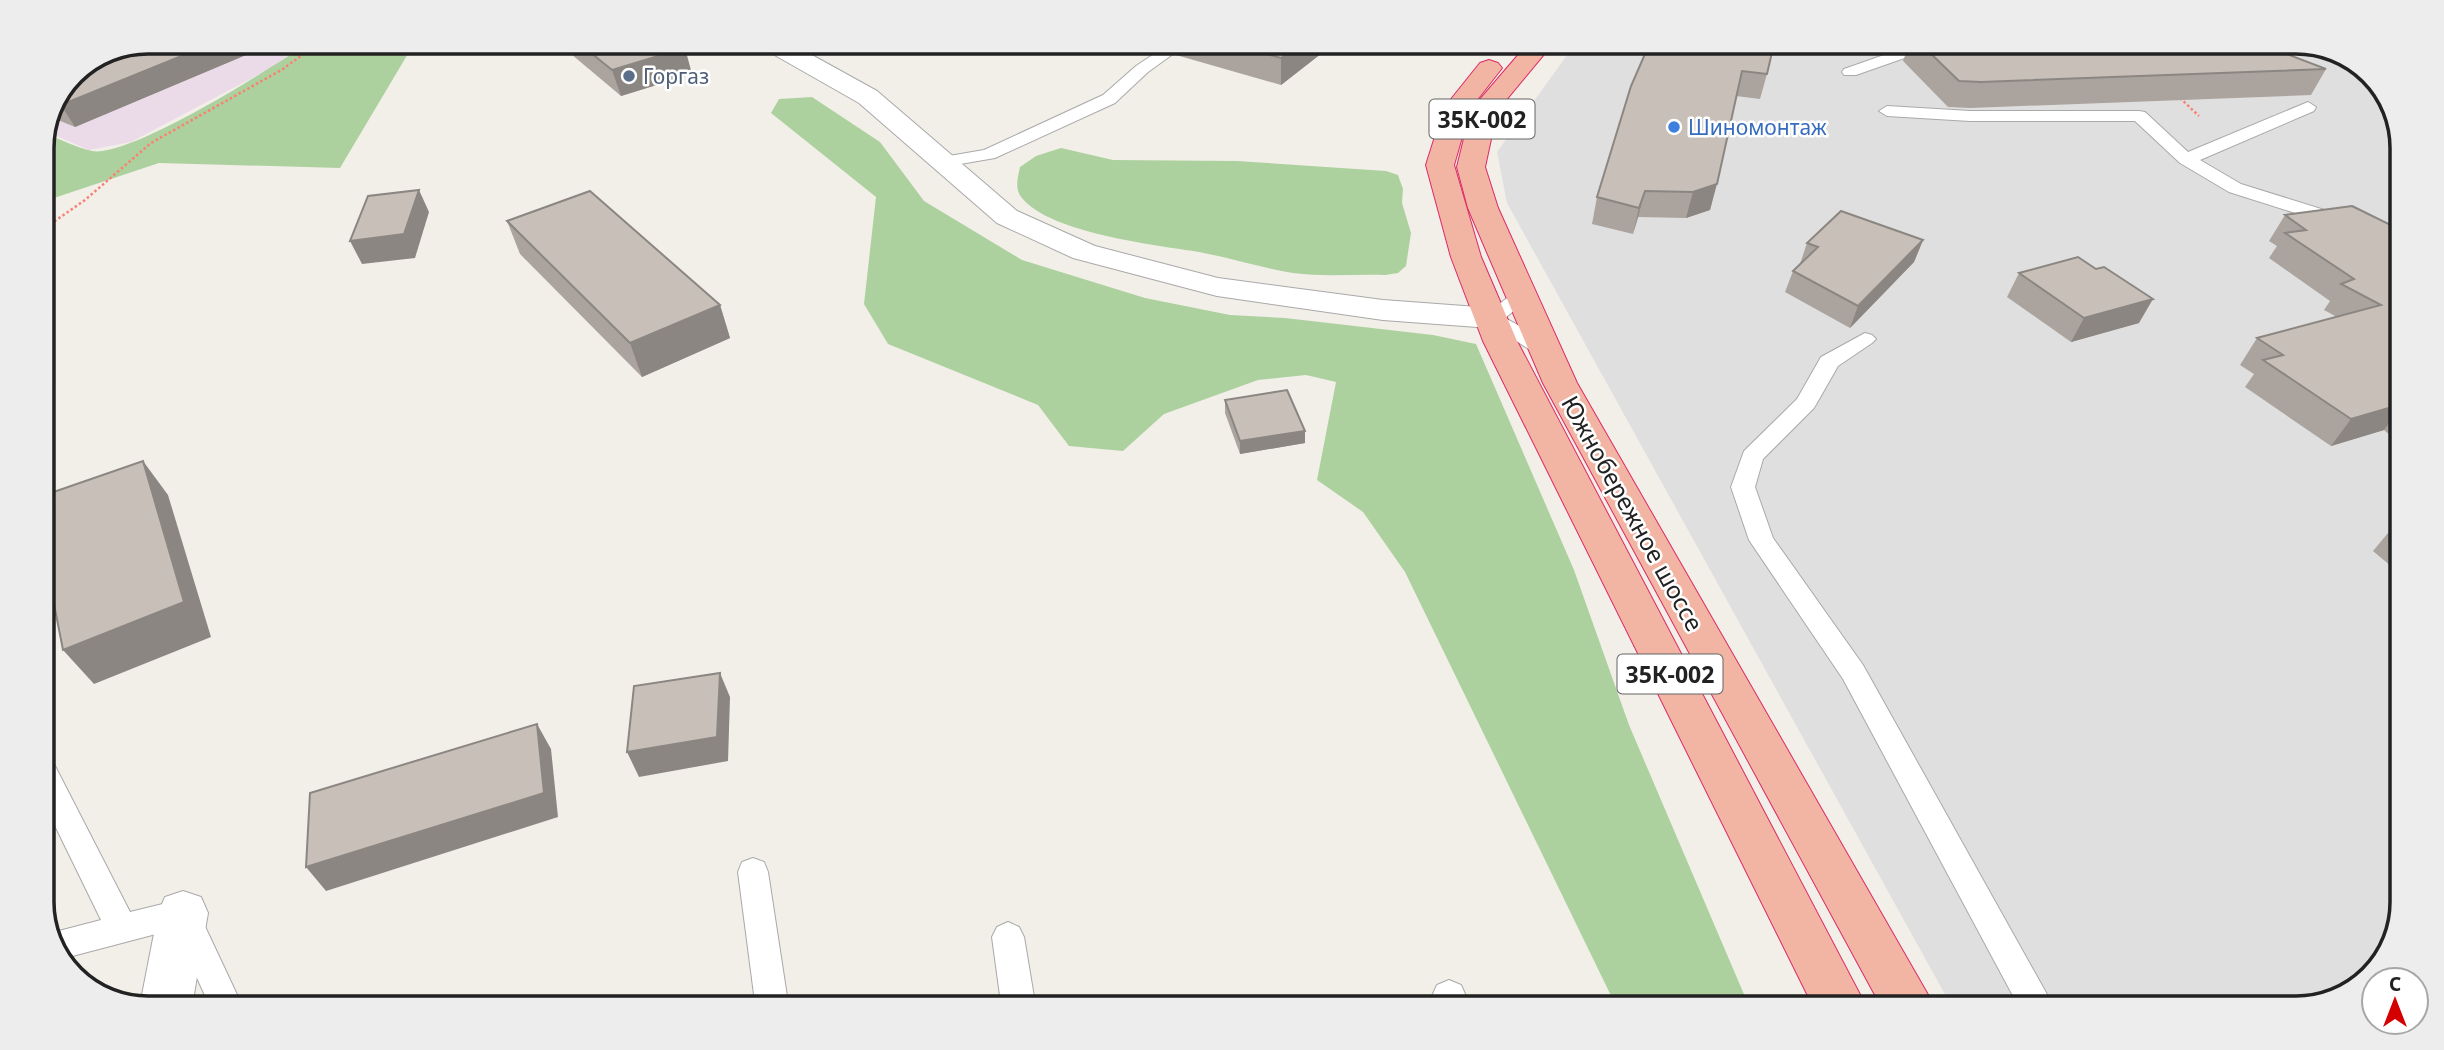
<svg xmlns="http://www.w3.org/2000/svg" width="2444" height="1050" viewBox="0 0 2444 1050" font-family="'Noto Sans',sans-serif">
<style>
.residential{fill:#e0dfdf}
.industrial{fill:#ebdbe8}
.forest{fill:#add19e}
.lines{fill:none;stroke-linecap:round;stroke-linejoin:round}
.service-casing{stroke:#a9a9a9;stroke-width:2}
.minor-casing{stroke:#a9a9a9;stroke-width:2}
.trunk-casing{stroke:#dc2a67;stroke-width:2}
.path{stroke:#fa8072;stroke-width:2.5;stroke-dasharray:2.5 2.5;stroke-linecap:butt}
.service{fill:#fff;fill-rule:evenodd}
.minor{fill:#fff;fill-rule:evenodd}
.trunk{fill:#f2b4a3;fill-rule:evenodd}
.wall{fill:#aba49e}
.shaded-wall{fill:#8b8681}
.building{fill:#c7bfb8;stroke:#8b8681;stroke-width:2}
.service-dot{fill:#5c6f8a;stroke:#fff;stroke-width:2.5}
.shop-dot{fill:#3f7fe0;stroke:#fff;stroke-width:2.5}
.labels{text-anchor:middle;dominant-baseline:central;stroke-width:5;stroke-linejoin:round;paint-order:stroke}
.far-service-label{font-size:21px;fill:#4e5e75;stroke:#fff;text-anchor:start}
.far-shop-label{font-size:21px;fill:#366cbe;stroke:#fff;text-anchor:start}
.shield{fill:#fff;stroke:#646464;stroke-width:2}
.shield-label{font-size:23px;font-weight:bold;fill:#222}
.street-label{font-size:24px;fill:#222;stroke:#fff}
.rim{fill:none;stroke:#222;stroke-width:3.5}
</style>
<rect width="100%" height="100%" fill="#f2efe9"/>
<!-- residential -->
<polygon class="residential" points="1573,47 2336,50 2380,84 2402,142 2394,942 2355,990 2296,1008 1952,1007 1507,203 1497,152"/>
<!-- industrial -->
<polygon class="industrial" points="148,42 304,43 271,68 131,142 89,150 47,132 73,73"/>
<!-- forest -->
<g class="forest">
<path d="M308,43H406L412,47L340,168L159,163L42,202V142L46,134C60,139 77,148 92,151C130,158 273,67 308,43Z"/>
<polygon points="812,97 880,142 924,201 1022,260 1145,298 1230,315 1285,318 1433,335 1476,344 1574,570 1629,725 1749,1006 1616,1006 1405,572 1363,512 1317,480 1336,382 1306,375 1258,380 1164,414 1123,451 1069,446 1038,405 888,344 864,304 876,197 771,113 779,99"/>
<path d="M1061,148L1113,160L1237,161L1386,171L1398,175L1403,189L1402,203L1411,233L1406,266L1398,273L1385,275C1355,274 1323,277 1293,273C1262,268 1231,258 1199,252C1155,245 1050,233 1022,198C1014,189 1018,177 1020,167L1036,156Z"/>
</g>
<g class="lines">
<defs>
<g id="service">
<polygon points="1166,46 1184,46 1148,72 1115,103 995,158 943,167 934,162 943,157 984,150 1103,95 1136,66"/>
<polygon points="1904,48 1933,48 1856,75 1844,75 1842,72 1844,69"/>
<polygon points="2308,102 2316,107 2314,111 2200,160 2241,184 2350,218 2352,222 2350,226 2336,226 2229,192 2180,163 2135,121 1970,121 1887,116 1879,111 1887,106 1970,111 2139,111 2145,112 2188,152"/>
<polygon points="1522,290 1529,292 1532,296 1505,318 1554,345 1557,350 1554,355 1538,355 1481,318 1515,292"/>
<polygon points="1865,333 1872,335 1876,339 1872,343 1838,366 1814,408 1763,459 1755,487 1773,538 1863,665 2054,1007 2019,1007 1843,679 1749,540 1731,487 1744,451 1797,399 1821,357"/>
<polygon points="42,756 52,760 130,912 183,899 194,903 240,1001 207,1000 175,929 61,959 51,933 101,920 42,799"/>
<polygon points="753,858 764,862 768,872 788,1003 755,1002 738,872 742,862"/>
<polygon points="1008,922 1019,927 1024,937 1035,1003 1001,1003 992,937 997,927"/>
<polygon points="1449,980 1461,985 1470,1005 1436,1005 1432,996 1437,985"/>
</g>
<g id="minor">
<polygon points="761,44 792,44 877,91 1017,211 1095,246 1218,278 1383,300 1491,308 1502,311 1507,318 1502,325 1491,328 1383,320 1217,296 1073,258 997,223 859,103 764,49"/>
<polygon points="183,891 201,897 208,913 193,1000 141,1000 158,913 165,897"/>
</g>
<g id="trunk">
<polygon points="1525,47 1550,47 1497,111 1485,167 1498,208 1577,383 1935,1007 1881,1006 1543,383 1468,208 1457,167 1471,110"/>
<polygon points="1489,60 1498,63 1502,68 1470,109 1454,165 1481,257 1517,341 1866,1006 1813,1006 1483,341 1451,257 1426,165 1444,108 1480,63"/>
</g>
</defs>
<!-- service casing -->
<use href="#service" class="service-casing"/>
<!-- minor casing -->
<use href="#minor" class="minor-casing"/>
<!-- trunk casing -->
<use href="#trunk" class="trunk-casing"/>
<!-- path -->
<g class="path">
<polyline points="2180,98 2199,116"/>
<polyline points="42,230 85,200 151,143 283,69 318,43"/>
</g>
<!-- service -->
<use href="#service" class="service"/>
<!-- minor -->
<use href="#minor" class="minor"/>
<!-- trunk -->
<use href="#trunk" class="trunk"/>
</g>
<!-- wall -->
<g class="wall">
<polygon points="148,42 277,42 75,127 53,118 73,73"/>
<polygon points="558,43 680,44 692,74 621,96"/>
<polygon points="1065,45 1091,45 1079,51"/>
<polygon points="1143,46 1162,46 1156,49"/>
<polygon points="1176,46 1331,46 1281,85 1176,55"/>
<polygon points="1648,47 1767,74 1760,99 1736,96 1710,210 1686,218 1638,217 1633,234 1592,224 1597,197"/>
<polygon points="1908,48 2276,50 2326,69 2311,95 1970,108 1948,107 1903,61"/>
<polygon points="2285,215 2401,230 2399,443 2384,430 2331,446 2245,387 2254,374 2240,365 2257,338 2337,317 2324,310 2330,301 2269,258 2277,246 2269,241"/>
<polygon points="507,221 720,305 730,338 642,377 520,254"/>
<polygon points="1923,240 1914,262 1850,328 1785,292 1793,271 1800,264 1807,243"/>
<polygon points="2096,269 2139,323 2071,342 2007,297 2019,273"/>
<polygon points="1225,400 1305,431 1305,443 1240,454 1225,413"/>
<polygon points="2398,521 2398,572 2373,551"/>
</g>
<!-- shaded-wall -->
<g class="shaded-wall">
<polygon points="216,42 277,42 75,127 61,105"/>
<polygon points="1079,45 1091,45 1079,51"/>
<polygon points="1298,46 1331,46 1281,85 1281,58"/>
<polygon points="685,48 692,74 621,96 612,70"/>
<polygon points="1717,184 1710,210 1686,218 1693,192"/>
<polygon points="419,190 429,212 415,258 362,264 350,241"/>
<polygon points="1645,191 1638,217 1633,234 1639,208"/>
<polygon points="1923,240 1914,262 1850,328 1858,306"/>
<polygon points="2153,299 2139,323 2071,342 2084,318"/>
<polygon points="720,305 730,338 642,377 630,343"/>
<polygon points="2399,405 2399,410 2384,430 2331,446 2351,419"/>
<polygon points="1305,431 1305,443 1240,454 1240,441"/>
<polygon points="143,461 168,495 211,637 94,684 63,650"/>
<polygon points="720,673 730,697 728,761 639,777 627,752"/>
<polygon points="537,724 551,749 558,817 326,891 306,867"/>
</g>
<!-- building -->
<g class="building">
<polygon points="148,42 216,42 61,105 59,104 73,73"/>
<polygon points="580,44 680,44 685,48 612,70"/>
<polygon points="1237,46 1298,46 1281,58"/>
<polygon points="1648,47 1773,48 1767,74 1742,71 1717,184 1693,192 1645,191 1639,208 1597,197 1631,86"/>
<polygon points="1925,48 2276,50 2326,69 1981,82 1959,81"/>
<polygon points="419,190 404,234 350,241 368,196"/>
<polygon points="590,191 720,305 630,343 507,221"/>
<polygon points="2352,206 2401,230 2399,405 2351,419 2263,360 2283,355 2257,338 2381,305 2341,284 2354,279 2285,233 2306,230 2285,215"/>
<polygon points="1841,211 1923,240 1858,306 1793,271 1818,247 1807,243"/>
<polygon points="2078,257 2096,269 2104,267 2153,299 2084,318 2019,273"/>
<polygon points="1287,390 1305,431 1240,441 1225,400"/>
<polygon points="143,461 184,602 63,650 42,543 42,496"/>
<polygon points="720,673 717,737 627,752 634,686"/>
<polygon points="537,724 544,793 306,867 310,793"/>
</g>
<!-- markers -->
<circle class="service-dot" cx="629" cy="76" r="7"/>
<circle class="shop-dot" cx="1674" cy="127" r="7"/>
<g class="labels">
<!-- far-service labels -->
<g class="far-service-label">
<text x="643" y="76">Горгаз</text>
</g>
<!-- far-shop labels -->
<g class="far-shop-label">
<text x="1688" y="127">Шиномонтаж</text>
</g>
<!-- shield labels -->
<g class="shield">
<rect x="1429.5" y="99.5" width="105" height="39" rx="5"/>
<rect x="1617.5" y="654.5" width="105" height="39" rx="5"/>
</g>
<g class="shield-label">
<text x="1482" y="119">35К-002</text>
<text x="1670" y="674">35К-002</text>
</g>
<!-- street labels -->
<g class="street-label">
<text transform="translate(1633 513) rotate(61)">Южнобережное шоссе</text>
</g>
</g>
<!-- crop -->
<path d="M0 0H2444V1050H0ZM148 54H2296A94 94 0 0 1 2390 148V902A94 94 0 0 1 2296 996H148A94 94 0 0 1 54 902V148A94 94 0 0 1 148 54Z" fill="#ededed" fill-rule="evenodd"/>
<path class="rim" d="M148 54H2296A94 94 0 0 1 2390 148V902A94 94 0 0 1 2296 996H148A94 94 0 0 1 54 902V148A94 94 0 0 1 148 54Z"/>
<!-- north arrow -->
<g transform="translate(2395 1001)"><circle r="33" fill="#ffffff" stroke="#a7a7a7" stroke-width="2"/>
<path d="M0-5L12 26L0 18L-12 26Z" fill="#d40000"/>
<text y="-10" font-size="19" font-weight="bold" text-anchor="middle" fill="#222222">С</text>
</g>
</svg>
